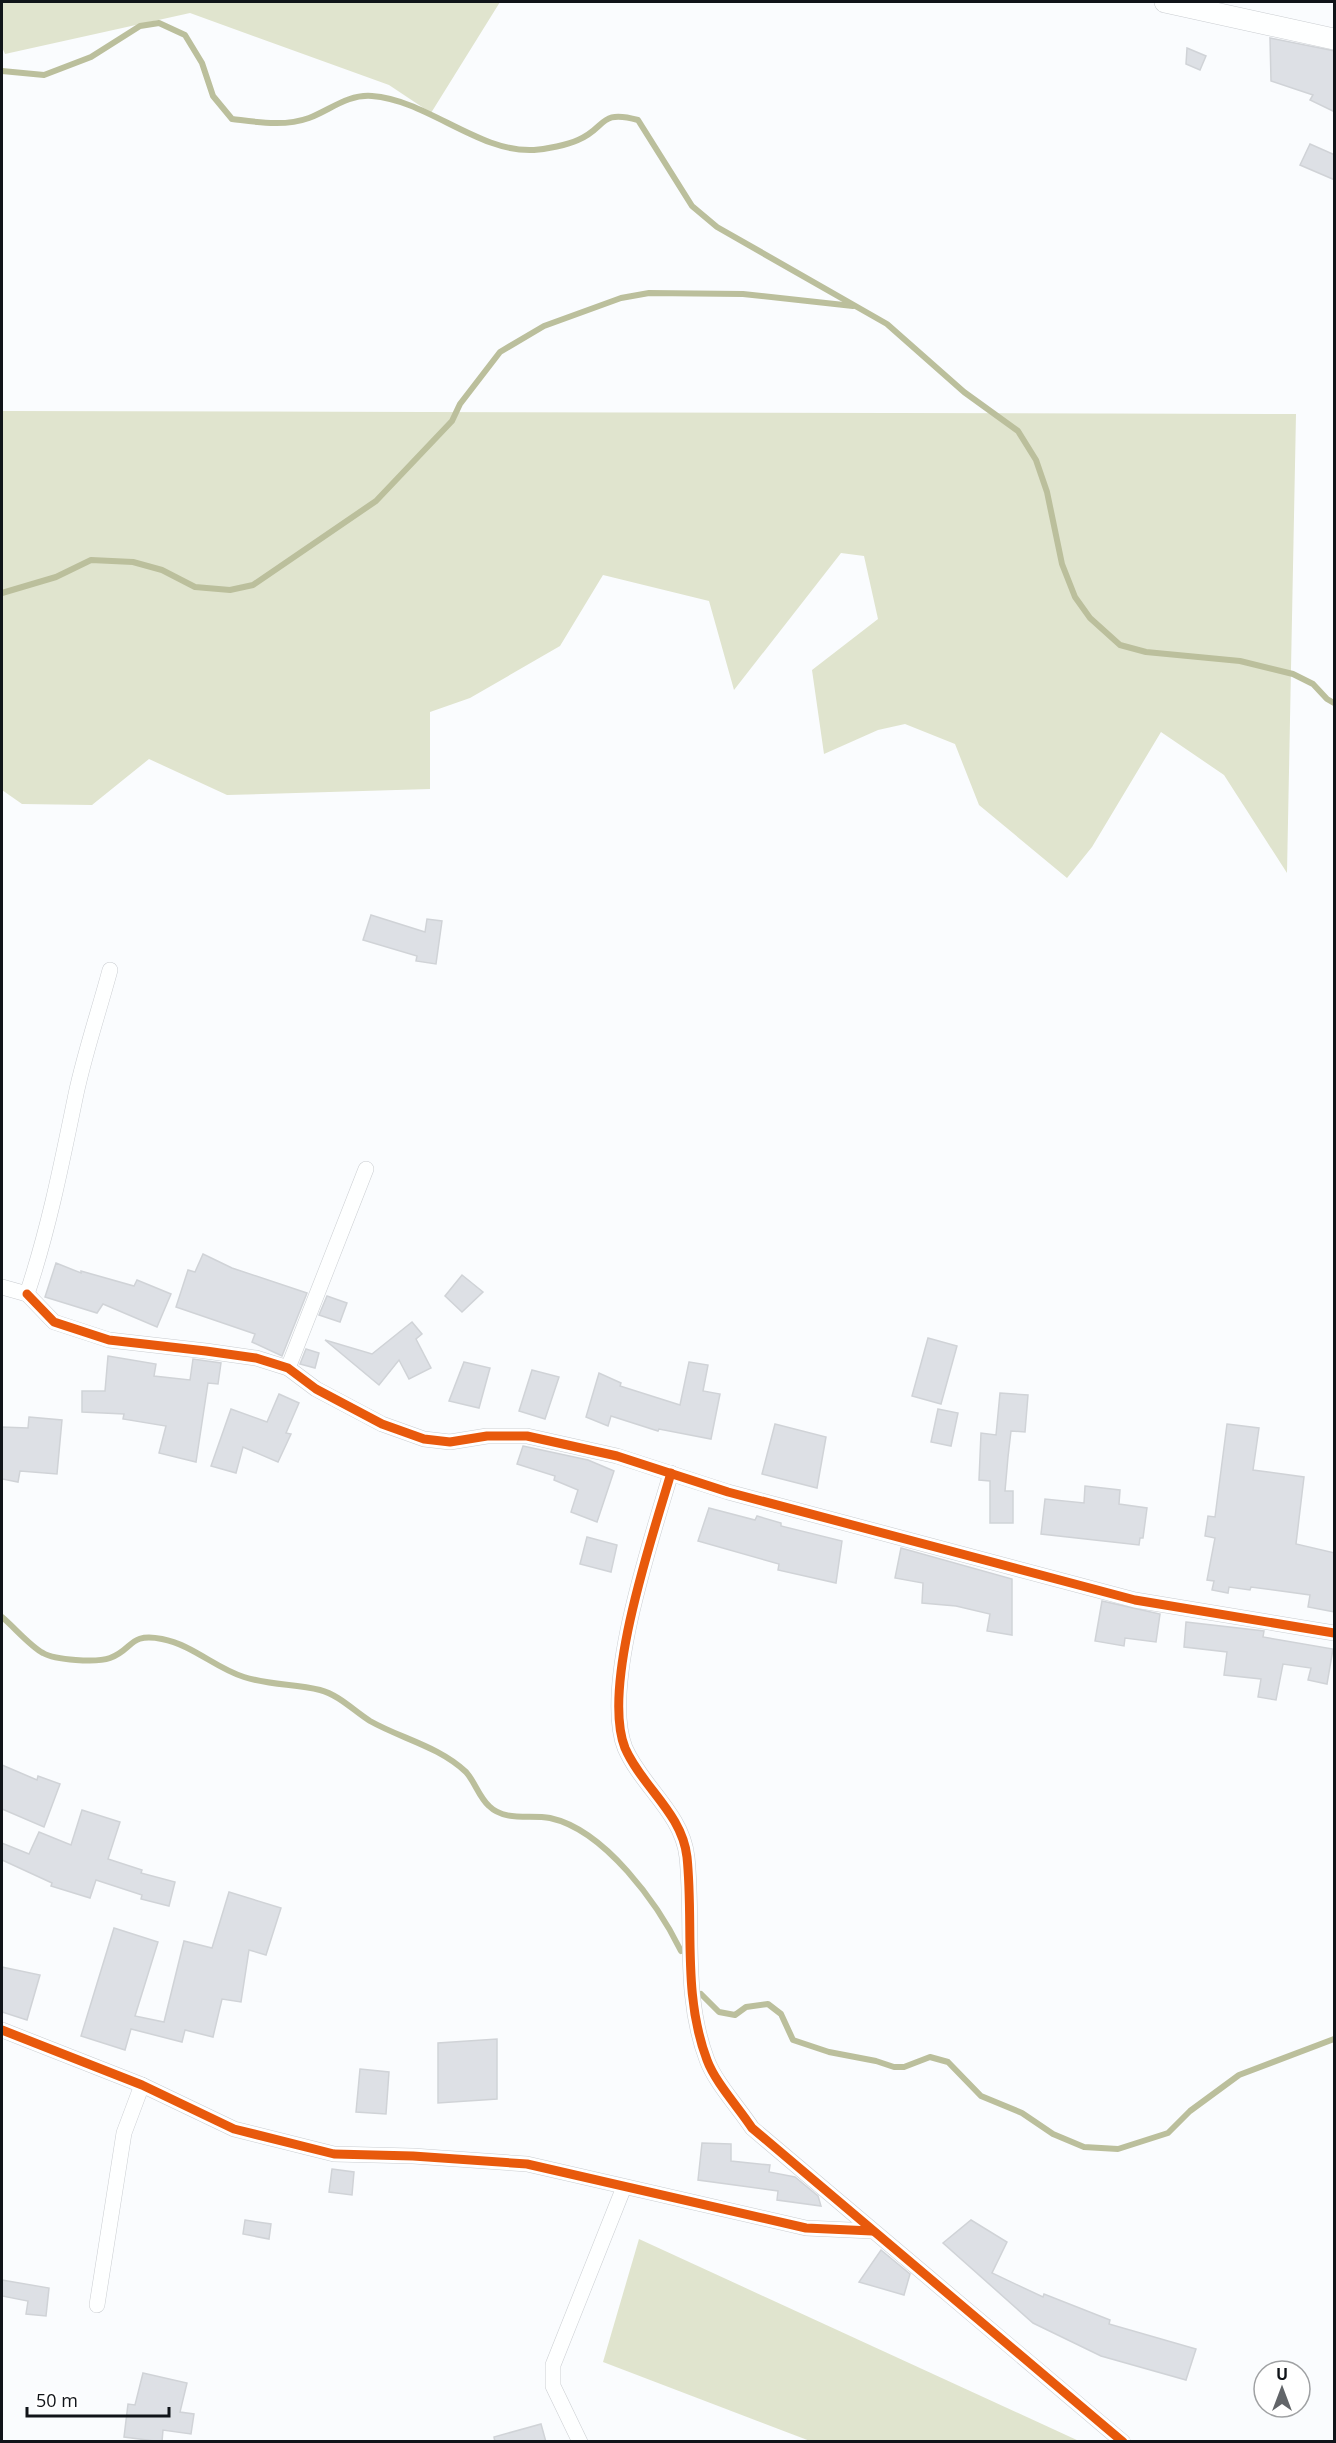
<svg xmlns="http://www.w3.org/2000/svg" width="1336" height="2443" viewBox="0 0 1336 2443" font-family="'Open Sans',sans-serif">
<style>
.green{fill:#e0e4ce}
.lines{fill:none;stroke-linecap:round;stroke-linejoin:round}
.stream{stroke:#bbbf9c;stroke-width:6}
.building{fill:#dde0e5;stroke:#d0d3d7;stroke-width:1.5}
.street-casing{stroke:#cacdd1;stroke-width:16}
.secondary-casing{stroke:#cacdd1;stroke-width:22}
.street{stroke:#feffff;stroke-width:15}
.secondary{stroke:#feffff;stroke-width:21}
.cycleway-casing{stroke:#fff;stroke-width:13}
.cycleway{stroke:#e8590c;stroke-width:9}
</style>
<rect width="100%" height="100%" fill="#fafcfe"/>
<!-- green -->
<g class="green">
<polygon points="2,2 500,2 431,113 389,85 190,13 5,54 2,47"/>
<polygon points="2,411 1296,414 1287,873 1224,775 1161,732 1092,847 1067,878 979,805 955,744 905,724 878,730 824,754 812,670 878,619 864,556 841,553 734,690 709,601 603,575 560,646 470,698 430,712 430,789 227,795 149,759 92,805 22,804 2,790"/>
<polygon points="639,2239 1079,2441 810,2441 603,2362"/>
</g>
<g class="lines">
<!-- stream -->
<g class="stream">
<path d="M2,71L44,75L91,57L140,26L159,23L185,35L202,63L213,96L232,119C257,122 284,127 309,118C330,110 348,94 372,96C427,100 479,153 534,150C547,149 567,145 578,140C607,128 598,109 638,120L692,206L717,227L887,324L964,392L1018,431L1036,460L1047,492L1062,564L1075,597L1090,618L1120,645L1146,652L1240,661L1293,674L1313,684L1327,699L1334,703"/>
<polyline points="2,593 56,577 91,560 133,562 162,570 195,587 230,590 253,585 376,501 452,421 460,404 500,352 544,326 621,298 649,293 743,294 853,306"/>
<path d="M2,1617C14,1627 30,1646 43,1653C55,1660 96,1663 110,1658C133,1650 129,1632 162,1639C193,1645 215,1668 244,1677C269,1685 295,1684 320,1690C339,1695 354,1711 370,1721C402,1739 438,1746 466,1772C475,1782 479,1797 489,1806C505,1822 531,1814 550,1818C605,1830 658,1904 681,1951"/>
<polyline points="701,1994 719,2012 735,2015 746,2007 768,2004 781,2014 793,2040 829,2052 876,2061 894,2067 904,2067 930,2057 948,2062 981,2096 1022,2113 1053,2134 1084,2147 1118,2149 1168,2133 1190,2111 1239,2075 1334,2039"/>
</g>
</g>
<!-- building -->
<g class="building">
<polygon points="1270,38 1335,51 1335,112 1310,100 1313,95 1271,81"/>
<polygon points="1187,48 1206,56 1200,70 1186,64"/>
<polygon points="1310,144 1335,155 1335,180 1300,165"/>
<polygon points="371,915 425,932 427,919 442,921 436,964 416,961 417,956 363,940"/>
<polygon points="203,1254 232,1268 307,1293 282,1356 252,1342 255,1334 176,1307 188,1270 195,1272"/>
<polygon points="56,1263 81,1273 81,1271 134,1286 137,1280 171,1294 157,1327 103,1304 97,1313 45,1297"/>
<polygon points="462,1275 483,1292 462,1312 445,1296"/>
<polygon points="327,1296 347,1303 340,1322 319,1315"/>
<polygon points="412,1322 422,1334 416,1339 431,1368 409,1379 399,1360 379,1385 325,1340 372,1354"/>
<polygon points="928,1338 957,1346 941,1404 912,1396"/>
<polygon points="306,1349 319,1353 315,1368 300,1364"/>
<polygon points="108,1356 156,1364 154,1376 190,1380 193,1359 221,1363 218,1384 208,1383 196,1462 159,1453 166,1426 123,1419 124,1414 82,1412 82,1391 105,1391"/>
<polygon points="464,1362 490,1368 479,1408 449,1401"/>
<polygon points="689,1362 708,1365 703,1391 720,1394 711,1439 659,1429 658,1431 611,1416 608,1426 586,1417 599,1373 621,1383 620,1386 680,1405"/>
<polygon points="532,1370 559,1377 545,1419 519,1411"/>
<polygon points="1000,1393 1028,1395 1025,1432 1011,1431 1008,1457 1005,1491 1013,1491 1013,1523 990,1523 990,1481 979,1480 981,1433 996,1435"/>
<polygon points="279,1394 299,1403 286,1433 291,1434 278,1462 243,1447 236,1473 211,1466 231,1409 267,1422"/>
<polygon points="938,1409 958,1413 951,1446 931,1442"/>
<polygon points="29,1417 62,1420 57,1474 20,1471 18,1482 2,1479 2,1427 28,1428"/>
<polygon points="775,1424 826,1437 817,1488 762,1474"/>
<polygon points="1227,1424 1259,1428 1253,1470 1304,1477 1296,1544 1335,1553 1335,1612 1308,1607 1310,1595 1251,1587 1250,1590 1229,1587 1228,1593 1212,1590 1214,1581 1207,1580 1215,1538 1205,1536 1208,1516 1215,1517"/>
<polygon points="523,1446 588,1460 614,1471 597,1522 571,1512 578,1490 554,1480 555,1476 517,1464"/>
<polygon points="1085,1486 1120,1490 1119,1504 1147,1508 1143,1538 1140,1538 1139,1545 1041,1534 1045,1499 1084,1503"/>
<polygon points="709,1508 755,1520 757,1516 781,1523 781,1526 842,1541 836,1583 778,1570 779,1564 698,1541"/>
<polygon points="587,1537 617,1545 611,1572 580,1564"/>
<polygon points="901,1548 1012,1579 1012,1635 987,1631 990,1614 956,1606 922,1603 923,1583 895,1578"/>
<polygon points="1102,1601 1160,1614 1156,1642 1125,1638 1124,1646 1095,1641"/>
<polygon points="1186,1622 1264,1631 1263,1637 1333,1649 1327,1684 1308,1680 1311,1668 1283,1664 1276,1700 1258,1697 1261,1679 1224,1675 1227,1652 1184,1647"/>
<polygon points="2,1765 37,1780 38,1776 60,1784 44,1827 2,1809"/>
<polygon points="82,1810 120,1822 108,1859 142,1870 141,1873 175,1882 169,1906 141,1899 142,1895 96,1880 90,1898 51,1886 52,1883 2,1860 2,1843 29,1854 39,1832 71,1845"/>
<polygon points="229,1892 281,1908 266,1955 249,1950 241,2002 222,1999 213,2037 185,2030 182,2042 131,2029 125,2050 81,2036 114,1928 158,1942 135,2016 164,2022 184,1941 212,1948"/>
<polygon points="2,1967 40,1975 27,2020 2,2012"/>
<polygon points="497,2039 497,2099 438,2103 438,2043"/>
<polygon points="360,2069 389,2072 386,2114 356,2112"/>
<polygon points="702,2143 731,2144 731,2161 770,2165 769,2172 795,2177 818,2196 821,2206 777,2200 778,2191 698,2180"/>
<polygon points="332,2169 354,2172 352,2195 329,2192"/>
<polygon points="245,2220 271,2224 269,2239 243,2234"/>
<polygon points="971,2220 1007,2242 992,2273 1043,2297 1044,2294 1110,2320 1109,2324 1196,2349 1186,2380 1101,2356 1033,2323 943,2243"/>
<polygon points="881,2250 910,2274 904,2295 859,2282"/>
<polygon points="2,2280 49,2288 46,2316 26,2314 28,2301 2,2296"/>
<polygon points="143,2373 187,2383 180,2412 194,2414 191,2434 163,2430 162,2442 124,2437 128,2404 135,2405"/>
<polygon points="541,2424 546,2442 495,2442 494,2437"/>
</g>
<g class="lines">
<defs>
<g id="street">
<path d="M2,1287L27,1294C49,1228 62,1162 76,1094C85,1052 99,1011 110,970"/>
<polyline points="27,1294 54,1322 109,1340 206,1351 256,1358 288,1368 316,1389 382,1424 424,1439 450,1442 487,1436 527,1436 617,1456 728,1492 1135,1600 1334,1633"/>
<polyline points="288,1368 366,1169"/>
<path d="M671,1473C652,1538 601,1687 625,1748C642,1787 682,1813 687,1857C694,1925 682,1994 707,2060C715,2082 739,2108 752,2128L1123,2442"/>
<polyline points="2,2030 142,2085 234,2129 334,2154 413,2156 527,2164 806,2228 872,2231"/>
<polyline points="97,2305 124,2133 142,2085"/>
<polyline points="580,2442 553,2386 553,2365 624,2187"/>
</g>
<polyline id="secondary" points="1165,2 1334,39"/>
</defs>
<!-- street casing -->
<use href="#street" class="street-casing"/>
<!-- secondary casing -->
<use href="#secondary" class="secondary-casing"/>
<!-- street -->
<use href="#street" class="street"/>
<!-- secondary -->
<use href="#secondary" class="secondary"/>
<defs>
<g id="cycleway">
<polyline points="27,1294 54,1322 109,1340 206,1351 256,1358 288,1368 316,1389 382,1424 424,1439 450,1442 487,1436 527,1436 617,1456 728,1492 1135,1600 1334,1633"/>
<path d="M671,1473C652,1538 601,1687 625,1748C642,1787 682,1813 687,1857C694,1925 682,1994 707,2060C715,2082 739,2108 752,2128L1123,2442"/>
<polyline points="2,2030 142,2085 234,2129 334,2154 413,2156 527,2164 806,2228 872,2231"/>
</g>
</defs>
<!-- cycleway casing -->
<use href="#cycleway" class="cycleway-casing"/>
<!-- cycleway -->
<use href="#cycleway" class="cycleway"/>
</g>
<!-- border -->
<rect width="1336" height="2443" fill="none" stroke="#101419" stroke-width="6"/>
<!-- north arrow -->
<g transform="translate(1282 2389)"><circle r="28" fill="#ffffff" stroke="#9fa1a3" stroke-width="1.5"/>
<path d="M0-4.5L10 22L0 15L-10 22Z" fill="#626569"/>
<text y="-9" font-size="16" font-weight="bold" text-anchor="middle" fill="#101419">U</text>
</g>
<!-- scale -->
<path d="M27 2407v9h142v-9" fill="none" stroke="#101419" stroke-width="3"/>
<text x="36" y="2407" font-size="18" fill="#101419" stroke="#ffffff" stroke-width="4.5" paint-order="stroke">50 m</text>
</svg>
